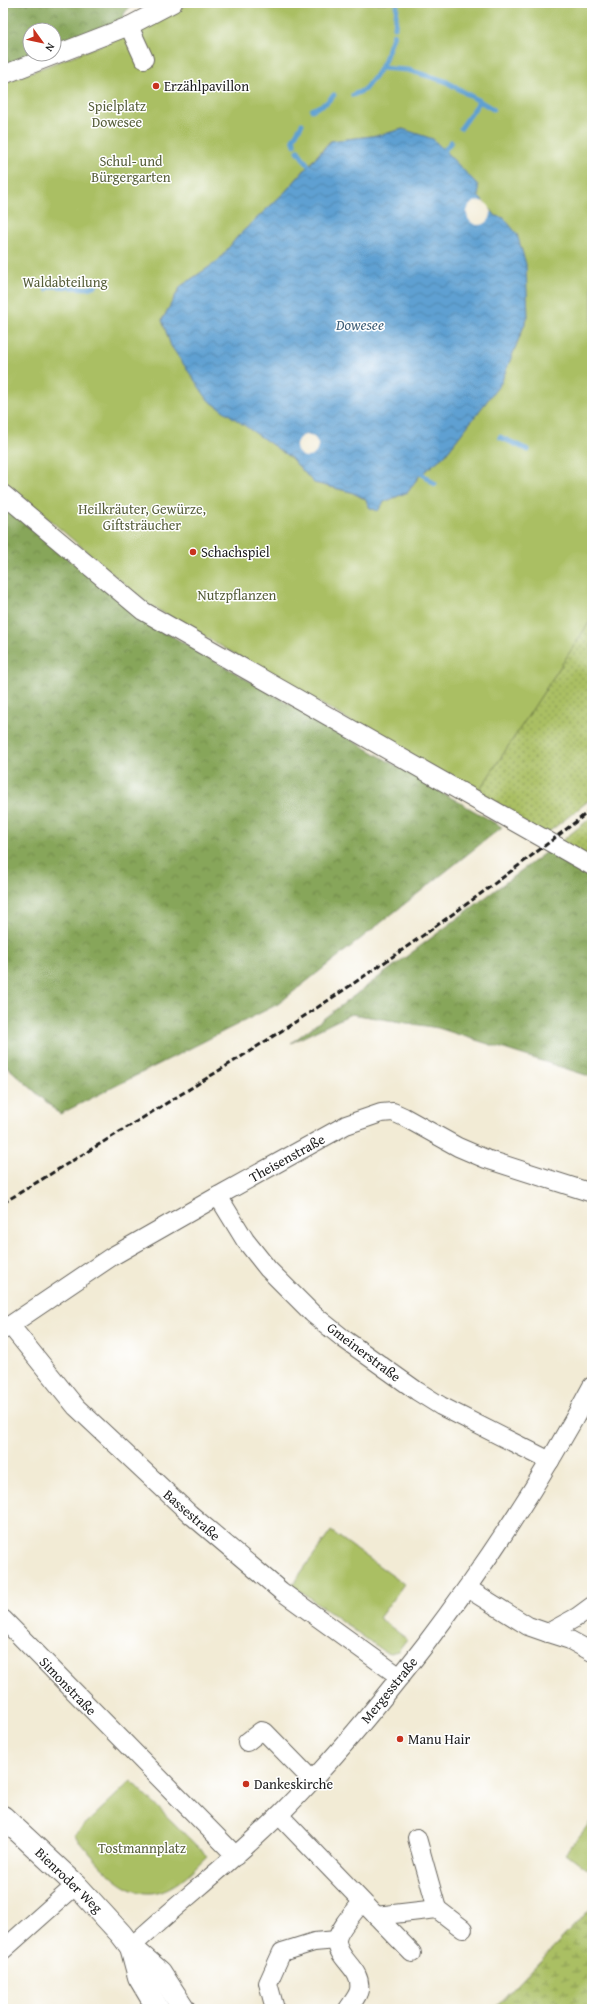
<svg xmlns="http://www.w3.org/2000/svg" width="595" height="2012" viewBox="0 0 595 2012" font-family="'Gentium Book Plus',serif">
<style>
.grass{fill:url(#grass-dots);stroke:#636e40}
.forest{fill:url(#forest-crowns);stroke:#52613b}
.wetland{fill:url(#wetland-marsh);stroke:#636e40}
.green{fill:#aabf64;stroke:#636e40;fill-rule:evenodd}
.water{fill:url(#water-waves);stroke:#3e5e77}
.pier{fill:#f2ebd5}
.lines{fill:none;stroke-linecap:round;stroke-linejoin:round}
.stream{stroke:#5fa0d2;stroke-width:5}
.minor-casing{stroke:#67645d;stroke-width:20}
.major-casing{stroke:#67645d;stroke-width:24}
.minor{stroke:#fff;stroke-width:18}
.major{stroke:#fff;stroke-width:22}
.rail{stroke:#1c1c1c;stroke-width:3;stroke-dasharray:6 3;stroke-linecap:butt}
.poi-dot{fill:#c8321e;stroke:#fff;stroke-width:1.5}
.labels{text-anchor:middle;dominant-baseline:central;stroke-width:3;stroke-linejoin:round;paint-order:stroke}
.poi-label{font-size:14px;fill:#1c1c1c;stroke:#fff;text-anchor:start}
.park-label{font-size:14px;fill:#555d39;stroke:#fff}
.street-label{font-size:14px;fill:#1c1c1c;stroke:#fff}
.water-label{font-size:15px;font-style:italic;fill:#3e5e77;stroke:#fff}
</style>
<defs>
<pattern id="grass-dots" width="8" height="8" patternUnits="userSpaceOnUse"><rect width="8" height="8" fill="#aabf64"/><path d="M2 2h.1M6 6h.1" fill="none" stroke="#8a9a52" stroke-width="1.8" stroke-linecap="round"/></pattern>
<pattern id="forest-crowns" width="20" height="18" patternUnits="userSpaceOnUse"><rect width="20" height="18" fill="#87a65a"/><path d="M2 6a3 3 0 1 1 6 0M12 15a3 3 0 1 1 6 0" fill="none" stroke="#6e864a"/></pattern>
<pattern id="wetland-marsh" width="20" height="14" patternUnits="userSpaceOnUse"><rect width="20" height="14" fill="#aabf64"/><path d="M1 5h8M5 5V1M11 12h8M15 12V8" fill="none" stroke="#8a9a52"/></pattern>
<pattern id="water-waves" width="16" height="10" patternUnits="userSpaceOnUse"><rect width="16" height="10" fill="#5fa0d2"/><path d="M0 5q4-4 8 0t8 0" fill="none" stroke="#4e82aa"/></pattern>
</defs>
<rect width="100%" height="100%" fill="#fff"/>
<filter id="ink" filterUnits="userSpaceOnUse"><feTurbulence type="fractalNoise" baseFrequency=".025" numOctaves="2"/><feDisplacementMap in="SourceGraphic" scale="8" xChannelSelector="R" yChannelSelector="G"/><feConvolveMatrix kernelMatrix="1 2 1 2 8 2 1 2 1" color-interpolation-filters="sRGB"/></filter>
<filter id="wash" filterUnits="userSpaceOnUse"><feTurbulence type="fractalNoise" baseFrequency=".012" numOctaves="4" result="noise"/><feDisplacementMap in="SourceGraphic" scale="16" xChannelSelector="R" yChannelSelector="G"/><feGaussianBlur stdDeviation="0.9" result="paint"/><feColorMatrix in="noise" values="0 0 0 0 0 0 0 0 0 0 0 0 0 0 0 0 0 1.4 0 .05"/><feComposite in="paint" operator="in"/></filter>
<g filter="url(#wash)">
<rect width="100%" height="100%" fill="#f2ebd5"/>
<!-- grass -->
<g class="grass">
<polygon points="592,618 592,798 545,835 477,794"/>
<polygon points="592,817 592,860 559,843"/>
</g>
<!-- forest -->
<g class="forest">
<polygon points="3,3 132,3 124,14 123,21 54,47 54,30 30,30 30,54 34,54 3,66"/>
<polygon points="3,505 139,617 502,827 278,1004 60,1114 3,1063"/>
<polygon points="550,849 592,871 592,1077 438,1028 351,1014 291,1043"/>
</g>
<!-- wetland -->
<polygon class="wetland" points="592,1907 592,2009 494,2009"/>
<!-- green -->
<g class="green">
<path d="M189,3H592V618L477,794L148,604L3,480V83L132,33L164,18ZM403,129L479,197L496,216L504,218L528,316L501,383L444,456L419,476L408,492L370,508L365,499L351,492L314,483L291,458L209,400L171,346L162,320L181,286L218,261L238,236L285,192L330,141L380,135Z"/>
<polygon points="331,1531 404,1584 379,1618 407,1639 398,1651 390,1653 383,1651 292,1585"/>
<path d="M131,1781L207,1856C198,1864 190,1874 180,1881C133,1916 103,1867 74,1835Z"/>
<polygon points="592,1820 592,1871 591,1872 566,1853"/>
</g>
<!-- water -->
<polygon class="water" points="403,129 433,139 478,185 479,197 496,216 504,218 517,234 526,264 528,316 501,383 444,456 419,476 408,492 384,502 378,511 370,508 365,499 351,492 314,483 291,458 208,400 171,346 162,320 181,286 218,261 238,236 285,192 331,141 380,135"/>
<!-- pier -->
<g class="pier">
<circle cx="479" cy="213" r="12"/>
<circle cx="307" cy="446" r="11"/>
</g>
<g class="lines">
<!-- stream -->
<g class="stream">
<polyline points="395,27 397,6"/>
<polyline points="380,68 408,70 445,81 493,109"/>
<polyline points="374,78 384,62 394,34"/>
<polyline points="353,95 364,90 371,81"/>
<polyline points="312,110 326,103 334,95"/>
<polyline points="461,128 480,101"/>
<polyline points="295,145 293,139 302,124"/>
<polyline points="298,151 308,165"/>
<polyline points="444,151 451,142"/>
<polyline points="46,289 51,286 88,288 96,285"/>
<polyline points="500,437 528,450"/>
<polyline points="417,470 435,484"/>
</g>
</g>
</g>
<g filter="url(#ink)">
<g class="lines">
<defs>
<g id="minor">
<polyline points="129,26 144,59"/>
<polyline points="3,75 129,26 173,3"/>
<polyline points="3,494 143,611 592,866"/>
<polyline points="218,1196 245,1240 268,1269 313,1314 344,1339 417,1391 441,1406 550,1461"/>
<polyline points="10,1325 76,1407 190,1514 281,1591 400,1677"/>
<polyline points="3,1330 111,1257 218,1196 346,1125 381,1113 393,1112 404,1117 458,1147 486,1159 592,1193"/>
<polyline points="467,1588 528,1626 548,1633 577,1617 592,1606"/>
<polyline points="3,1619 236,1856"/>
<polyline points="548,1633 570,1640 592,1652"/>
<polyline points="247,1742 261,1731 265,1732 312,1780"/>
<polyline points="279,1815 412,1953"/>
<polyline points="417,1838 437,1909"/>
<polyline points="376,1916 437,1909 463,1929"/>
<path d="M131,1947C179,1902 232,1862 279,1815C332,1762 379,1704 425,1645C487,1563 544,1477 592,1386"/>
<polyline points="3,1950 76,1885"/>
<polyline points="275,2009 268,1983 282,1952 314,1942 337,1940"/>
<path d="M348,2009C351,2004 358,1996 359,1990C363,1969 337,1960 337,1941C337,1931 356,1910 362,1902"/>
</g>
<g id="major">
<polyline points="3,1817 76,1885 121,1934 131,1947 160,1972 184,2009"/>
<polyline points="131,1947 139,1977 158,2009"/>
</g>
</defs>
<!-- minor casing -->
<use href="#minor" class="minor-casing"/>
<!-- major casing -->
<use href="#major" class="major-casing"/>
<!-- minor -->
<use href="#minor" class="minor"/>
<!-- major -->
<use href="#major" class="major"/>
<!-- rail -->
<path class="rail" d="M3,1203C106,1140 210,1078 312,1011C408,948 502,880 592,809"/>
</g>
</g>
<!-- markers -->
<g class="poi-dot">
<circle cx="156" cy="86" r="4"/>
<circle cx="193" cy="552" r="4"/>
<circle cx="400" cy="1739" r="4"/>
<circle cx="246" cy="1784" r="4"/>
</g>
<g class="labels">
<!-- poi labels -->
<g class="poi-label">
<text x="164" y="86">Erzählpavillon</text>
<text x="201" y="552">Schachspiel</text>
<text x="408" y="1739">Manu Hair</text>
<text x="254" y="1784">Dankeskirche</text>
</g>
<!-- park labels -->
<g class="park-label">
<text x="117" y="106">Spielplatz<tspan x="117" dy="16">Dowesee</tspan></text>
<text x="131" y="161">Schul- und<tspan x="131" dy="16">Bürgergarten</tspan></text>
<text x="65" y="282">Waldabteilung</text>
<text x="142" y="509">Heilkräuter, Gewürze,<tspan x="142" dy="16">Giftsträucher</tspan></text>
<text x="237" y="595">Nutzpflanzen</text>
<text x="142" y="1848">Tostmannplatz</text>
</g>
<!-- street labels -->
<g class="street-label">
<text transform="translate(287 1158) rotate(-29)">Theisenstraße</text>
<text transform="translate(364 1352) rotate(37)">Gmeinerstraße</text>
<text transform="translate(192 1515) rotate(41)">Bassestraße</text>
<text transform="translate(68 1686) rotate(46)">Simonstraße</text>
<text transform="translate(389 1690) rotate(-51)">Mergesstraße</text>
<text transform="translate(69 1880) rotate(44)">Bienroder Weg</text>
</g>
<!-- water labels -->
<g class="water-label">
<text x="360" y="324">Dowesee</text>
</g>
</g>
<!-- margin -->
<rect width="595" height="2012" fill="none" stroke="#fff" stroke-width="16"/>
<!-- north arrow -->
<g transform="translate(42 42) rotate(123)"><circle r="19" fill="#ffffff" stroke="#a4a4a4"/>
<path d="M0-3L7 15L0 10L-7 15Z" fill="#c8321e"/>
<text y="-6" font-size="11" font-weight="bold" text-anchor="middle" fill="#1c1c1c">N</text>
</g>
</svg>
